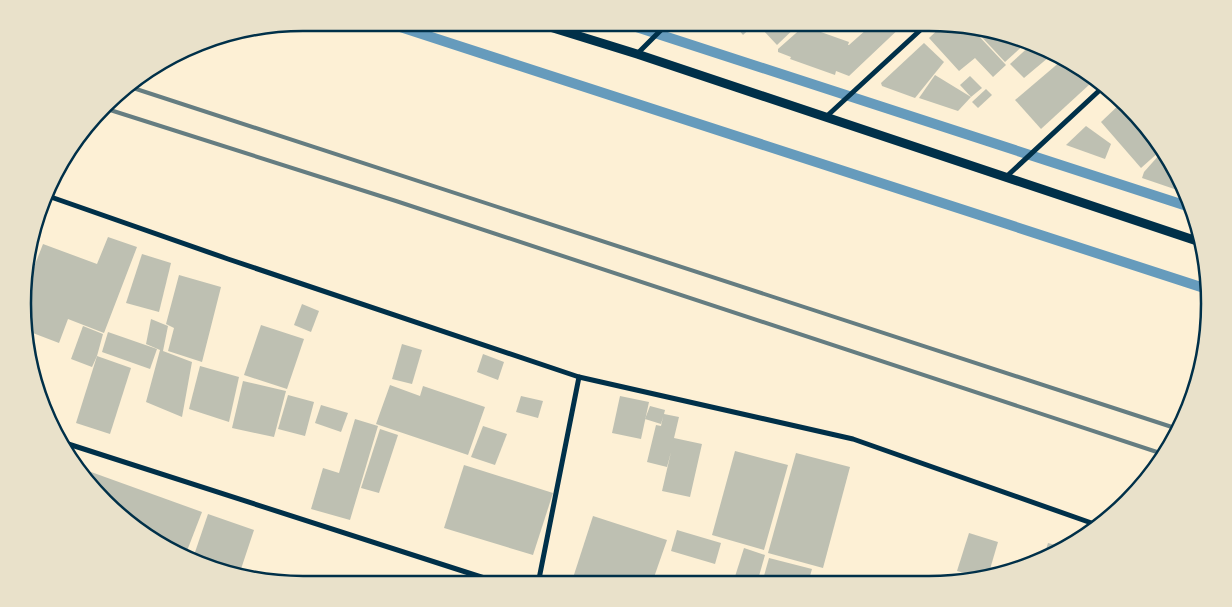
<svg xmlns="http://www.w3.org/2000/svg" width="1232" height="607" viewBox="0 0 1232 607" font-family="Jost,sans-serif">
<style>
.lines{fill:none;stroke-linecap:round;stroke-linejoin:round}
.stream{stroke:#669bbc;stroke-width:10}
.building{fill:#bec0b2}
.minor{stroke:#003049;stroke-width:5}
.tertiary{stroke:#003049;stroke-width:9}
.rail{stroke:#657d81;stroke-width:4}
.rim{fill:none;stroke:#003049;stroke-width:2.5}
</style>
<rect width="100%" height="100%" fill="#fdf0d5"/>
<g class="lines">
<!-- stream -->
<g class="stream">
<polyline points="388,23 1207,289"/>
<polyline points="624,23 1190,207"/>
</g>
</g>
<!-- building -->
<g class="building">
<polygon points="733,23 756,23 743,35"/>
<polygon points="767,23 800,23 777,45 761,28"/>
<polygon points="862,23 905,23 849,76 836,71 835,75 790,59 791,57 778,52 778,49 804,26 849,42 848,45 849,45 867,29"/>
<polygon points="943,25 975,32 1006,65 993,77 975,58 959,71 929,38"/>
<polygon points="977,32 1027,42 1005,62"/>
<polygon points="924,43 944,62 915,98 882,86 881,83"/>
<polygon points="1033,43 1037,44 1049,57 1024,78 1010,64"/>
<polygon points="1061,61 1080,73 1090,84 1041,129 1015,100"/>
<polygon points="935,75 971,97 958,111 919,98"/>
<polygon points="970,76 982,88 971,97 960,85"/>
<polygon points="986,89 992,95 978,108 972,102"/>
<polygon points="1122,102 1127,105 1159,152 1141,168 1101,122"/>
<polygon points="1086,126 1111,144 1105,159 1066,145"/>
<polygon points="1160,154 1186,193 1142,178 1144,172"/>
<polygon points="108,237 137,247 104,333 68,319 59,343 25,330 27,285 43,244 97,264"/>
<polygon points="142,254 171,263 159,312 126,303"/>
<polygon points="179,275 221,287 202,362 168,351 174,328 166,324"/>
<polygon points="302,304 319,311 311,332 294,325"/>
<polygon points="151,319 168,326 163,351 192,362 182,417 146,402 160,350 146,344"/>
<polygon points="261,325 304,339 287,389 244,375"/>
<polygon points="83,326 103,334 97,356 92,367 71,359"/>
<polygon points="108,332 157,349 150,369 102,352"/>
<polygon points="402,344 422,350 412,384 392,379"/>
<polygon points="483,354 504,362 498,380 477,372"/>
<polygon points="97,356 131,368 110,434 76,423"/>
<polygon points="200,366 239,377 229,422 189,409"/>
<polygon points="243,381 286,391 274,437 232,428"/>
<polygon points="390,385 420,396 423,386 485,407 468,455 376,424"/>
<polygon points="288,395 314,402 305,436 278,429"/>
<polygon points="521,396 543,401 538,418 516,412"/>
<polygon points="620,396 649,402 641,439 612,433"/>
<polygon points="321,405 348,413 341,432 315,423"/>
<polygon points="650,406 665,410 664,414 679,417 674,438 702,444 690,497 662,491 671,452 667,467 647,462 656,425 661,426 663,417 661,424 645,419"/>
<polygon points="355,419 378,426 350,520 311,509 323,468 339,473"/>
<polygon points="483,426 507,434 495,465 471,457"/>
<polygon points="380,429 398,435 379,493 361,488"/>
<polygon points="735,451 788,465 764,550 712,535"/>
<polygon points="796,453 850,467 823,568 768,553"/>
<polygon points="464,465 553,493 533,555 444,528"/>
<polygon points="80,468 202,512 185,556 105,502"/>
<polygon points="208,514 254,530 240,572 196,563 192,561"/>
<polygon points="593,516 667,540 652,583 571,584"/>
<polygon points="677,530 721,543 715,564 671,551"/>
<polygon points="969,533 998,542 988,576 981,578 957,571"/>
<polygon points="1048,543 1063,547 1043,559"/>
<polygon points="744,548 765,555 757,583 733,583"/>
<polygon points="769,558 812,569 808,583 762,583"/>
<polygon points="958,578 969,581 957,582"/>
</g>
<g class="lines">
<!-- minor -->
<g class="minor">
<polyline points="637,54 668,23"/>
<polyline points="827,116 928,23"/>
<polyline points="1006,177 1102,88"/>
<polyline points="48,196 228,259 579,377 853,439 1100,526"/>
<polyline points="62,442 503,584"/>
<polyline points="538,584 579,377"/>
</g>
<!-- tertiary -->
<polyline class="tertiary" points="537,23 637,54 1197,241"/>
<!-- rail -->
<g class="rail">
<polyline points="127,86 1178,429"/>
<polyline points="107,109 396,201 1163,454"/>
</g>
</g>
<!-- crop -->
<path d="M0 0H1232V607H0ZM303 31H929A272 272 0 0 1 1201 303V304A272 272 0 0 1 929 576H303A272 272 0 0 1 31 304V303A272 272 0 0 1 303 31Z" fill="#e9e1ca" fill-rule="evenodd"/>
<path class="rim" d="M303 31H929A272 272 0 0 1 1201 303V304A272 272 0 0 1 929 576H303A272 272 0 0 1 31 304V303A272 272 0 0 1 303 31Z"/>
</svg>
